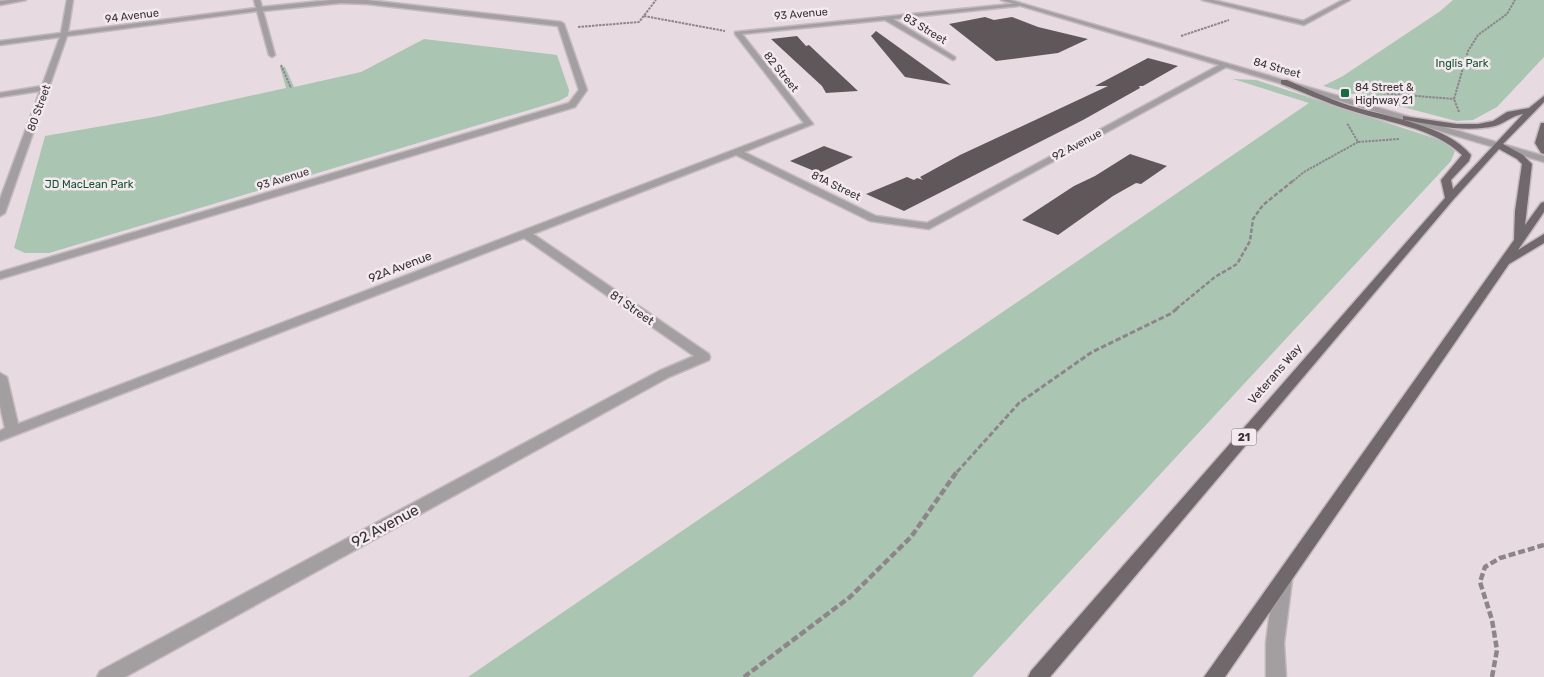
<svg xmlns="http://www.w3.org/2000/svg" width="1544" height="677" viewBox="0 0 1544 677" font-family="Rubik,sans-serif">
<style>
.green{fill:#abc5b3}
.building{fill:#60575b}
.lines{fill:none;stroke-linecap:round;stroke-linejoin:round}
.service-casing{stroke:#c4b9bf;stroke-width:3}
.minor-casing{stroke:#c4b9bf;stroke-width:3}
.tertiary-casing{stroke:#c4b9bf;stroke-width:3}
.primary-casing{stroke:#c4b9bf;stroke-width:3}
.path-far3{stroke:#8d8589;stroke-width:2;stroke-dasharray:2.5 1;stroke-linecap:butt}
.path-far2{stroke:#8d8589;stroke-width:2.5;stroke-dasharray:4.5 2;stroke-linecap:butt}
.path-far1{stroke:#8d8589;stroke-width:3;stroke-dasharray:5.5 2.5;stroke-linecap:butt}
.path{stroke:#8d8589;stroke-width:4.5;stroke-dasharray:7 3;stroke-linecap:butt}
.service{fill:#a39ea0;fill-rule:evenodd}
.minor{fill:#a39ea0;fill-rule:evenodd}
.tertiary{fill:#a39ea0;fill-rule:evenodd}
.primary{fill:#71686c;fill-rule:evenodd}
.poi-dot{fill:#156d41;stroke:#f4e9ee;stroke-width:2}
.labels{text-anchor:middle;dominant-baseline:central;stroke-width:5;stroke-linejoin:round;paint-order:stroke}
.far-street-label{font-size:11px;fill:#373335;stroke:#f4e9ee}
.far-park-label{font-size:11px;fill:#125331;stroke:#f4e9ee}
.far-poi-label{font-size:11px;fill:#373335;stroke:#f4e9ee;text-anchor:start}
.shield{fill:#f4e9ee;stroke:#706a6c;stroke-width:1}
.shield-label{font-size:11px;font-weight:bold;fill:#373335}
.street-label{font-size:12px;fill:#373335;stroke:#f4e9ee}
.near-street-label{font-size:15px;fill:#373335;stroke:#f4e9ee}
</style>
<rect width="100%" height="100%" fill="#e7dbe1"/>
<!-- green -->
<g class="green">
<polygon points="1453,0 1544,0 1544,57 1497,107 1473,120 1456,121 1323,86 1343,76 1439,12"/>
<polygon points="424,39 557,55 569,90 568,96 559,101 49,253 25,253 14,248 45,136 154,117 286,88 280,67 285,67 294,87 361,72"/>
<polygon points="1233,79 1256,80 1443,141 1455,151 1451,161 972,677 468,677 1309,103"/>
</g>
<!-- building -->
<g class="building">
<polygon points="985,17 994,20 1012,17 1038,27 1088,39 1058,53 996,61 949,24"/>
<polygon points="876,31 951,85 905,77 871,36"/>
<polygon points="797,36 806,46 809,45 858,91 826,93 822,86 771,39"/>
<polygon points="1148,58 1178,66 1143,86 1139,86 1140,88 1083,120 904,211 866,194 907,177 914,180 917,178 923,180 920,177 960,155 1108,86 1095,86"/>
<polygon points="824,146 853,157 819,173 790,161"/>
<polygon points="1130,154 1167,166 1141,184 1136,183 1113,196 1058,235 1022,220 1074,186 1095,176"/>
</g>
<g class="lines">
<defs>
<polygon id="service" points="1283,573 1289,575 1292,580 1284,643 1286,677 1266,677 1266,643 1274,580 1277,575"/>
<g id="minor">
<polygon points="10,0 26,0 0,5 0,1"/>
<polygon points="67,0 73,0 68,32 256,8 254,0 260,0 262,7 331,0 367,0 561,22 564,24 587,90 575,107 0,279 0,272 569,103 579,90 558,26 367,4 341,3 263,11 275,55 272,57 269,55 257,11 67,36 5,213 0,216 0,199 40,91 0,97 0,93 42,86 60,37 0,45 0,41 61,33"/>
<polygon points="1202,0 1213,0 1303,21 1343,0 1350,0 1304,25"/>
<polygon points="1020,3 1018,6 893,19 955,57 955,59 953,60 885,20 742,34 813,124 744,152 876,216 927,223 1223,63 1230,65 929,229 870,221 736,155 533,234 709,354 710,357 709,360 669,377 125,677 97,677 100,671 659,371 694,356 524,238 0,441 0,431 5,428 0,406 0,373 7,377 18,424 804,123 735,34 735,32"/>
</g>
<polygon id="tertiary" points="1001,0 1010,0 1544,156 1544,162"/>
<g id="primary">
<path d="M1281,80H1287C1308,89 1329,99 1351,106C1387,117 1447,125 1471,155L1469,161L1451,180L1453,189L1523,114C1511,116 1505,123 1495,126C1465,133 1435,125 1406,120H1403V116L1457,124H1478L1493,121L1507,112L1529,108L1544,96V102L1503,144L1523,155L1532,164L1525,225L1541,203L1544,202V212L1518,250L1544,234V243L1509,264L1225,677H1204L1514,240L1515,211L1522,164L1517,159L1499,149L1453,200L1050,677H1028L1031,671L1445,198L1441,180L1462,155C1433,127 1384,122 1346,109C1324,102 1303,92 1281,84Z"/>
<polygon points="1541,123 1544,123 1544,154 1541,153 1535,143"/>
</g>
</defs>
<!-- service casing -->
<use href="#service" class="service-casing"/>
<!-- minor casing -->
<use href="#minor" class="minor-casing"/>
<!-- tertiary casing -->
<use href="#tertiary" class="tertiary-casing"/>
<!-- primary casing -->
<use href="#primary" class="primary-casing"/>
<!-- path-far3 -->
<g class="path-far3">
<polyline points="644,16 725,31"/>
<polyline points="578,27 639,22 656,0"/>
<polyline points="1181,36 1229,20"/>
<polyline points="281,65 291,88"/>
<polyline points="1380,93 1454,99"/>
<polyline points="1459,112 1454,99 1468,51 1478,35 1507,14 1515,0"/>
<polyline points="1358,142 1399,139"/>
<polyline points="1293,181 1304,172 1358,142 1347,123"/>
</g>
<!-- path-far2 -->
<polyline class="path-far2" points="1176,309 1215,277 1237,264 1250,241 1253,219 1263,205 1294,180"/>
<!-- path-far1 -->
<polyline class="path-far1" points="957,472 1019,403 1092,352 1170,314 1178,308"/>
<!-- path -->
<g class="path">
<polyline points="744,677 850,597 911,537 958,470"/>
<polyline points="1492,677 1497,650 1492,620 1480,582 1485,567 1500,558 1544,545"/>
</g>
<!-- service -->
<use href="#service" class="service"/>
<!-- minor -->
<use href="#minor" class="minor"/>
<!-- tertiary -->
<use href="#tertiary" class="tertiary"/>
<!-- primary -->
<use href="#primary" class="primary"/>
</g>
<!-- markers -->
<rect class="poi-dot" x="1340" y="88" width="10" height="10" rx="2.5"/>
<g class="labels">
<!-- far-street labels -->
<g class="far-street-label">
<text transform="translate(801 14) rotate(-5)">93 Avenue</text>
<text transform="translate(132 16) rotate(-7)">94 Avenue</text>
<text transform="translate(925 29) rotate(31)">83 Street</text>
<text transform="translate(1277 68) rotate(16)">84 Street</text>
<text transform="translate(781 72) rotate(51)">82 Street</text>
<text transform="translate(39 108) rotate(-70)">80 Street</text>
<text transform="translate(1077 145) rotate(-28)">92 Avenue</text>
<text transform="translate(283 179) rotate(-17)">93 Avenue</text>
<text transform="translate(836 186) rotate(26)">81A Street</text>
</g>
<!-- far-park labels -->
<g class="far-park-label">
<text x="1462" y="63">Inglis Park</text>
<text x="89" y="184">JD MacLean Park</text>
</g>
<!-- far-poi labels -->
<g class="far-poi-label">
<text x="1355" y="87">84 Street &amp;<tspan x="1355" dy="13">Highway 21</tspan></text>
</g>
<!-- shield labels -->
<rect class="shield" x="1231.5" y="428.5" width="25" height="17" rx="4"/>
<g class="shield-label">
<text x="1244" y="437">21</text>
</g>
<!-- street labels -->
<g class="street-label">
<text transform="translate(400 267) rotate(-21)">92A Avenue</text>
<text transform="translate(632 308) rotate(35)">81 Street</text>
<text transform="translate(1275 374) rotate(-49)">Veterans Way</text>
</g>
<!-- near-street labels -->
<g class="near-street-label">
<text transform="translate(385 526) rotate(-28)">92 Avenue</text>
</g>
</g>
</svg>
